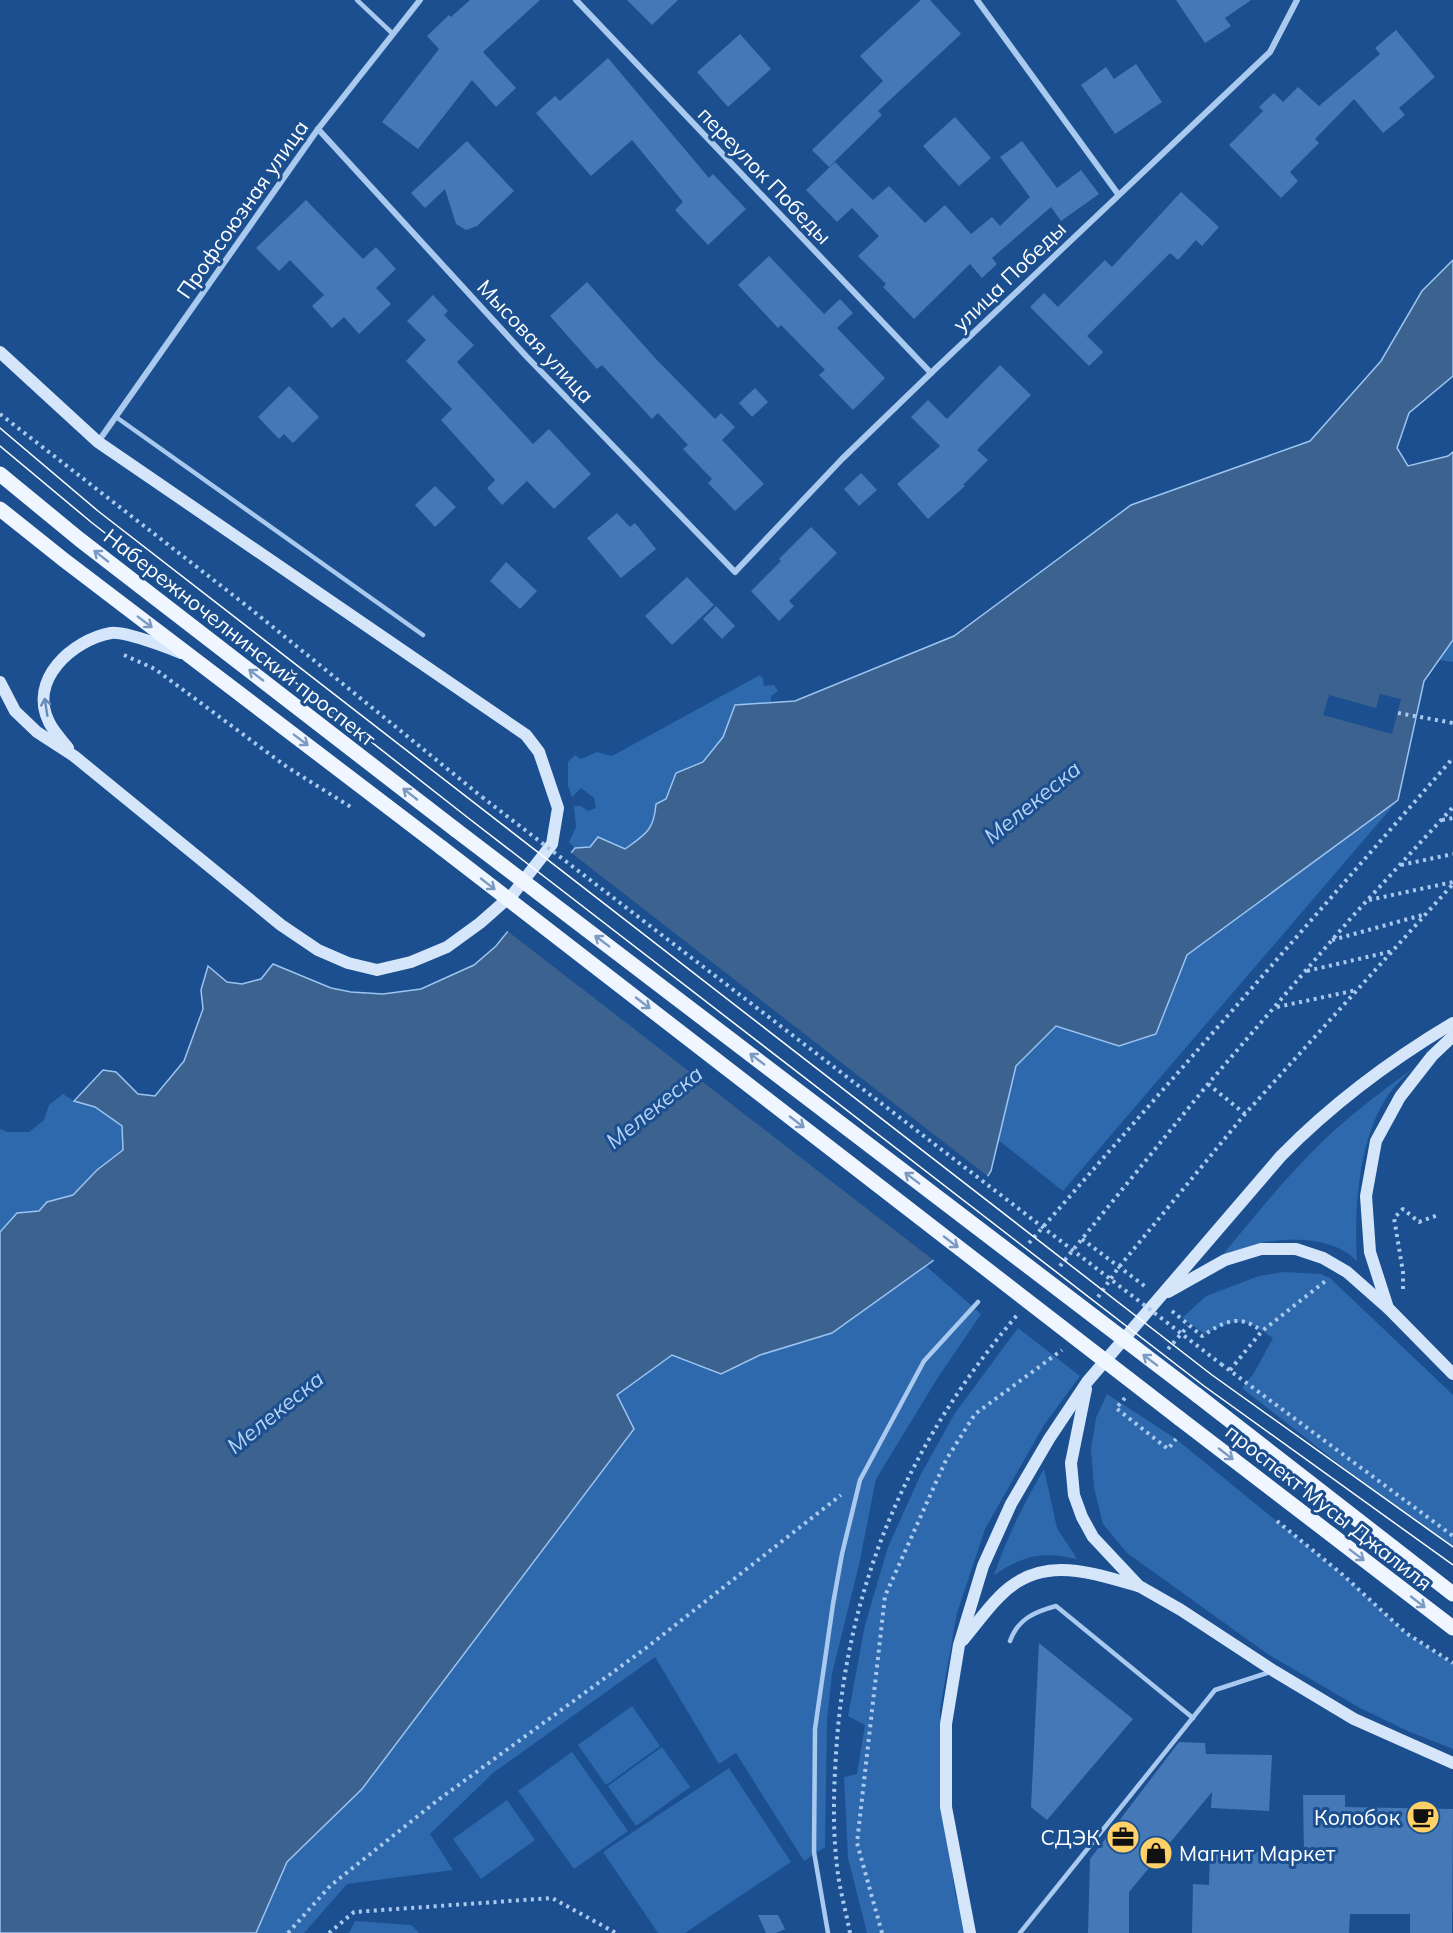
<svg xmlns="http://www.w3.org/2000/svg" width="1453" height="1933" viewBox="0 0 1453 1933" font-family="Mulish,sans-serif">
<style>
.green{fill:#2e69ad}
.water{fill:#3c6290;stroke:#9cc4f0;stroke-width:1.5}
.pier{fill:#1b4f8f}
.building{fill:#4478b7}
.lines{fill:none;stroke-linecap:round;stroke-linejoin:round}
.path{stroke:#a9c9ee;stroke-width:4;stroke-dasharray:3 4.5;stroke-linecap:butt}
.lane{stroke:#a9c9ee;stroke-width:4.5}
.street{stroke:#a9c9ee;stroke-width:6}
.secondary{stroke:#d6e6fa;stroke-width:12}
.primary{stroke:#f0f6ff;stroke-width:15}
.tram{stroke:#fff;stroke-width:1.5}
.path-bridge{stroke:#a9c9ee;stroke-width:4;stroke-dasharray:3 4.5;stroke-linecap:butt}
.primary-bridge{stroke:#f0f6ff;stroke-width:15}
.oneway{stroke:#7b9ac1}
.oneway2{stroke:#668bba}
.labels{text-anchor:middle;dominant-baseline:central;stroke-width:6;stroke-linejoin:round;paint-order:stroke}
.street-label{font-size:21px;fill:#fff;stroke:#1b4f8f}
.poi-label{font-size:21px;fill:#fff;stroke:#1b4f8f;text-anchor:end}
.water-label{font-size:22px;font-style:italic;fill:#b5d3f5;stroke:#1b4f8f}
</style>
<rect width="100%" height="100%" fill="#1b4f8f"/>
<!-- green -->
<g class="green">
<polygon points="1453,640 1453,662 1439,660"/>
<path d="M760,675L763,679L764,686L774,685L778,691L771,696V703L735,705L723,737L703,763L676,773L666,799L656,804C654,830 646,835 625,849L598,837L590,847L575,848L569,842L576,827L574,806H581L588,811L596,808L594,798L581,788L572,797L568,786V762L575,755L581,759L597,752L612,756Z"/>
<polygon points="1398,800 1063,1191 998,1140 1016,1066 1056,1026 1119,1046 1156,1034 1187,955"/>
<path d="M1412,1069C1403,1078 1392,1088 1385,1100C1358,1144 1354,1211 1357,1261C1334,1237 1291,1237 1260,1243C1247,1246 1234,1253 1221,1257C1253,1218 1285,1178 1322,1142C1350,1115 1381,1092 1412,1069Z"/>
<polygon points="63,1094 74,1101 95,1107 122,1126 123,1150 97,1170 73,1195 47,1202 39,1211 17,1213 0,1232 0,1129 7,1132 29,1132 44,1120 49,1105"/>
<polygon points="926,1266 981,1314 937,1379 876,1479 859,1565 832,1674 827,1720 825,1847 804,1861 736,1753 719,1764 655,1657 493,1773 430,1834 453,1870 347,1884 304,1933 256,1933 287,1862 362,1789 634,1430 617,1395 672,1355 721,1374 760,1355 832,1333"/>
<path d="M1284,1272L1321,1274L1330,1278L1453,1395V1547L1362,1482L1242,1388L1254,1373L1273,1338C1243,1317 1238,1317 1205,1334L1182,1318L1206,1296L1259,1276Z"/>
<polygon points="1018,1328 1080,1376 1044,1425 985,1529 957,1613 940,1709 942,1797 955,1893 966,1933 867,1933 848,1858 844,1777 857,1774 865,1725 848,1716 865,1625 888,1547 921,1474 955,1413"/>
<polygon points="1107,1394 1176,1439 1343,1575 1406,1633 1453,1664 1453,1749 1410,1732 1360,1708 1269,1655 1127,1553 1103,1524 1094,1488 1091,1449 1096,1418"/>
<path d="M1044,1469L1057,1528L1077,1559C1042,1551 1024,1555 994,1575C1007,1537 1024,1503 1044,1469Z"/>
<polygon points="632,1706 660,1746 606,1785 578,1745"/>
<polygon points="662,1747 690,1787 636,1826 608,1786"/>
<polygon points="572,1752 628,1831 574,1869 518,1791"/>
<polygon points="729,1768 791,1862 685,1933 658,1933 603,1852"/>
<polygon points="507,1800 535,1840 481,1879 453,1839"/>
<polygon points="355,1921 411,1925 419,1933 349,1933"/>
</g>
<!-- water -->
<path class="water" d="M1453,260V376L1409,413L1397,448L1408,466L1448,456L1453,452V640L1424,681L1398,800L1187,955L1156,1034L1119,1046L1056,1026L1016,1066L991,1171L934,1260L832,1333L760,1355L721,1374L672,1355L617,1395L634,1429L362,1789L287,1862L256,1933H0V1232L17,1213L39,1211L47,1202L73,1195L97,1170L123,1150L122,1126L95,1107L74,1101L103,1070L116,1072L138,1094L155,1096L184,1061L203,1009L201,990L208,966L227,982L242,984L261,979L273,964L331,988L351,992L383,994L421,989L474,965L496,946L575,848L590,847L598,837L625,849C646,834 654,830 656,804L666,799L676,773L703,762L723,737L735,705L795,701L954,636L1131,505L1310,441L1381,361L1422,291Z"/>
<!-- pier -->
<g class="pier">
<polygon points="1380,694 1401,699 1392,734 1323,715 1329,695 1376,708"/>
<polygon points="569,851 990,1178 936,1262 506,930"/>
</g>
<!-- building -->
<g class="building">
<polygon points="470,0 540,0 483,52 516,88 496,107 472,80 418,149 382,122 439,49 427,36 449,15 451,17"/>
<polygon points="627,0 678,0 652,25"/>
<polygon points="921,0 930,0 961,34 878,111 882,115 829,167 812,150 883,81 860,56"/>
<polygon points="1176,0 1251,0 1225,18 1231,26 1205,43"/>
<polygon points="1396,30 1435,77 1399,108 1405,115 1383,133 1354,99 1315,139 1319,143 1290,172 1298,181 1281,198 1229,145 1263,111 1259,107 1274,93 1283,102 1298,87 1319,106 1380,54 1375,48"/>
<polygon points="740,34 771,69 728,107 697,72"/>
<polygon points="608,58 709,178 713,174 746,209 708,245 675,210 683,202 632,140 591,176 536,113 555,96 560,101"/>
<polygon points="1136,64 1162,102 1115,134 1081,85 1106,67 1114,79"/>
<polygon points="955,117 991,158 959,186 923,146"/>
<polygon points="467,141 514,191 477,226 466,230 456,224 445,189 425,208 411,193"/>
<polygon points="1022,141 1057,188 1081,170 1099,194 1061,221 1051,207 992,258 997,264 982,278 970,264 914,319 883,287 886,284 858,256 879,236 852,208 837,222 806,190 835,162 873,200 889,186 925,223 945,205 971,234 992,217 1000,226 1030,197 1000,157"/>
<polygon points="1181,192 1219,227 1202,246 1196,240 1178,260 1170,253 1087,336 1103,352 1089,366 1030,307 1044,293 1058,307 1105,260 1112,267"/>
<polygon points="306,200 363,259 376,247 396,269 376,288 391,304 359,334 344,317 332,328 312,306 324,295 290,260 279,271 256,248"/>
<polygon points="769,256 824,314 840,299 853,313 837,328 885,378 853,410 819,375 825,370 781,325 778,328 738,285"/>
<polygon points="587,282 656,359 715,419 721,413 735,427 722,440 764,484 735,511 708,483 712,479 683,449 688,445 658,413 652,419 602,365 597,369 550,316"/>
<polygon points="433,295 448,311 444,315 474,345 457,362 533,444 549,429 591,474 554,509 527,481 502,505 487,488 495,480 441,420 452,409 406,361 426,340 407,321"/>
<polygon points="1000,365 1031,395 977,450 988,460 963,485 965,486 928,519 897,484 940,446 911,417 928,400 947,419"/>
<polygon points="289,386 319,417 293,443 284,434 279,439 258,417"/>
<polygon points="755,388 768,402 752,417 739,403"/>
<polygon points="861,473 877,490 859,506 844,489"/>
<polygon points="435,486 456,507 435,527 415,505"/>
<polygon points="617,513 630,527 635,523 656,549 621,578 587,538"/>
<polygon points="811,527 837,553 789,601 794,606 779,621 751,591 781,561 779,559"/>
<polygon points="506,562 537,591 520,609 490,581"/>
<polygon points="687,577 714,605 672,645 645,616"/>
<polygon points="716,606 735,626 722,639 703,619"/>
<polygon points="1039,1643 1133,1719 1047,1820 1031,1807"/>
<polygon points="1179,1742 1205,1743 1206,1754 1272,1755 1269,1811 1211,1808 1212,1792 1129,1892 1129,1933 1088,1933 1090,1859"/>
<polygon points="1303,1795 1345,1795 1345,1807 1453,1809 1452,1933 1410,1933 1410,1914 1350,1914 1349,1933 1192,1933 1193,1884 1209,1885 1210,1850 1304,1853"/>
<polygon points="758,1915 778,1915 785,1929 776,1933 766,1933"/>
</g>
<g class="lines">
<!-- path -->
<g class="path">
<polyline points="0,414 247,606 482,797"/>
<polyline points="124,655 155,669 287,767 354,809"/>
<polyline points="1398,713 1453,723"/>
<polyline points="1442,820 1453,818"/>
<polyline points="1401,865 1453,854"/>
<polyline points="1369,900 1453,882"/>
<polyline points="1332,940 1426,914"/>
<polyline points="1307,971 1393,951"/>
<polyline points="1277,1007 1357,990"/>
<polyline points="1208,1084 1245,1114"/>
<polyline points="1082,1239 1146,1287"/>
<polyline points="1029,1243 1453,758"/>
<polyline points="1060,1266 1208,1084 1351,918 1453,807"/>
<polyline points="1403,1289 1403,1272 1394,1218 1403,1209 1419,1222 1438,1215"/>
<polyline points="1098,1297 1119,1267 1245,1114 1453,884"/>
<path d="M1172,1311L1202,1336C1224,1322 1238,1313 1262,1331"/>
<polyline points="1168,1349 1188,1326"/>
<polyline points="1221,1364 1453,1536"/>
<polyline points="1230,1370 1262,1331 1328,1279"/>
<polyline points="1125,1398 1116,1408 1168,1449 1176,1439"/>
<polyline points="1277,1521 1343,1575 1406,1633 1453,1663"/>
<polyline points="288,1933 330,1886 438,1800 646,1648 841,1495"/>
<polyline points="329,1933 354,1912 552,1898 616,1933"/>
<path d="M850,1933C846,1911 839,1888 837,1866C832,1824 834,1781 837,1739C850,1576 912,1438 1018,1314"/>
<polyline points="882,1933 857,1843 885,1596 946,1460 975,1414 1062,1350"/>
</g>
<!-- lane -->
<g class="lane">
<polyline points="357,0 393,34"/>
<polyline points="116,417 423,635"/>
<path d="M1010,1641C1018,1619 1034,1612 1056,1606L1193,1718"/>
<polyline points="828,1933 814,1852 815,1729 833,1604 842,1554 860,1480 924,1361 978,1302"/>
<polyline points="1020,1933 1215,1690 1270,1672"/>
</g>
<!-- street -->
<g class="street">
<polyline points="576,0 931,373"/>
<polyline points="977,0 1118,194"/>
<polyline points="318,129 526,356 735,572 842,459 931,373 1270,52 1297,0"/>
<polyline points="98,442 318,129 420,0"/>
</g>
<!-- secondary -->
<g class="secondary">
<polyline points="0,352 98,442 526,735 539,752 558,808 552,844 513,894 480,923 447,947 411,962 377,970 348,963 318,950 281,925 74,756 37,732 15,711 0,682"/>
<path d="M68,748C62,740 53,731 49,722C28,680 72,640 111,633C124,631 167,647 181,653"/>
<polyline points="1168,1292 1225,1260 1261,1249 1296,1249 1323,1258 1347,1272 1389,1309 1453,1374"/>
<polyline points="1388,1308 1370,1252 1366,1196 1376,1141 1400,1097 1432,1056 1453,1036"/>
<polyline points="1086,1389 1071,1463 1074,1495 1082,1517 1093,1537 1139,1586 1181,1610 1274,1671 1354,1719 1453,1763"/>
<path d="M963,1640C975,1626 986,1610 999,1597C1040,1554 1089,1572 1138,1586"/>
<path d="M970,1933L946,1807V1724L959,1645L983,1566L1011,1504L1049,1439L1087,1382L1281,1156C1332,1104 1391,1060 1453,1023"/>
</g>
<!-- primary -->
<g class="primary">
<polyline points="0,474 79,539 456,830"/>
<polyline points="0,509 64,560 442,848"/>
<polyline points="1197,1395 1453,1594"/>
<polyline points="1179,1418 1453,1628"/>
</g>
<!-- tram -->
<g class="tram">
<polyline points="0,428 98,511 1212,1375 1453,1547"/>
<polyline points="0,446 91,522 467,817 1204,1386 1453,1565"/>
</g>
<!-- path-bridge -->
<polyline class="path-bridge" points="482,797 1221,1364"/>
<!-- primary-bridge -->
<g class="primary-bridge">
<polyline points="456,830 1197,1395"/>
<polyline points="442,848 1179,1418"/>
</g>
</g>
<!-- one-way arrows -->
<defs><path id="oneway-shaft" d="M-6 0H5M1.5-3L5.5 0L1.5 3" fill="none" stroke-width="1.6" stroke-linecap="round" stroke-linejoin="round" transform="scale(1.5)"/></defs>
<g class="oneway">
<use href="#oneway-shaft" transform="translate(101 556) rotate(-142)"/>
<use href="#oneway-shaft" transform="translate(145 622) rotate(37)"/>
<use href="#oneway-shaft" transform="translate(256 675) rotate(-142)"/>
<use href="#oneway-shaft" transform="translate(301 740) rotate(37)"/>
<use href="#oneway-shaft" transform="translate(410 794) rotate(-142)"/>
<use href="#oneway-shaft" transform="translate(488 884) rotate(38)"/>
<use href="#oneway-shaft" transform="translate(602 941) rotate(-143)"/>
<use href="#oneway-shaft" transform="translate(643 1003) rotate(38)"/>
<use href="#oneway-shaft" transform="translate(757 1059) rotate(-143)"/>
<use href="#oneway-shaft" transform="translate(797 1122) rotate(38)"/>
<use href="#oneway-shaft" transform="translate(912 1178) rotate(-143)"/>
<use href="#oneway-shaft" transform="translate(951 1242) rotate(38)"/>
<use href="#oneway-shaft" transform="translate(1150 1360) rotate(-143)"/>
<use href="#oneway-shaft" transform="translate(1226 1454) rotate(38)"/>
<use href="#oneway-shaft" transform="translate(1357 1555) rotate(37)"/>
<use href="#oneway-shaft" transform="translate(1418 1602) rotate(38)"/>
</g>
<use class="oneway2" href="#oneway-shaft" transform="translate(46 707) rotate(-99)"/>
<!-- icons -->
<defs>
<symbol id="cafe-disc" viewBox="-11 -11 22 22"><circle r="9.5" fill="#ffd166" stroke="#1b4f8f"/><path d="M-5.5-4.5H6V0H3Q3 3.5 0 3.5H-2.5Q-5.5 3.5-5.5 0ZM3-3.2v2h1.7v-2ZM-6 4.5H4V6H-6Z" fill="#111"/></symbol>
<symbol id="office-disc" viewBox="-11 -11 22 22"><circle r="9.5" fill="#ffd166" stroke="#1b4f8f"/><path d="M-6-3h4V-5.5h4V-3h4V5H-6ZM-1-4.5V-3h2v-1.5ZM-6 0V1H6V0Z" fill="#111"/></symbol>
<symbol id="shop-disc" viewBox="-11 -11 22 22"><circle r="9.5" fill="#ffd166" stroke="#1b4f8f"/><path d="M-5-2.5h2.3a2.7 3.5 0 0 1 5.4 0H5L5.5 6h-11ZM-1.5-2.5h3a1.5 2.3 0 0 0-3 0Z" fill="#111"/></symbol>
</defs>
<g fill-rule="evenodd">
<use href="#cafe-disc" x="1404" y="1798" width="38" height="38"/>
<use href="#office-disc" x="1104" y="1818" width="38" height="38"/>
<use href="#shop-disc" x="1137" y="1834" width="38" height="38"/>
</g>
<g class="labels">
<!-- street labels -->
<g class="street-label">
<text transform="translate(765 175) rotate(46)">переулок Победы</text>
<text transform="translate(242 209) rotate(-55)">Профсоюзная улица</text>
<text transform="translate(1009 276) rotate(-44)">улица Победы</text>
<text transform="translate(536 341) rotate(47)">Мысовая улица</text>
<text transform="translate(240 637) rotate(38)">Набережночелнинский проспект</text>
<text transform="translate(1329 1507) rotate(38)">проспект Мусы Джалиля</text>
</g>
<!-- poi labels -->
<g class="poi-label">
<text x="1400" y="1817">Колобок</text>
<text x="1100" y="1837">СДЭК</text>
<text x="1179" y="1853" text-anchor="start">Магнит Маркет</text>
</g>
<!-- water labels -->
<g class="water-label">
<text transform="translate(1032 802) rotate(-39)">Мелекеска</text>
<text transform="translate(654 1107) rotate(-39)">Мелекеска</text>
<text transform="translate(275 1412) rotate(-39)">Мелекеска</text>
</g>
</g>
</svg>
